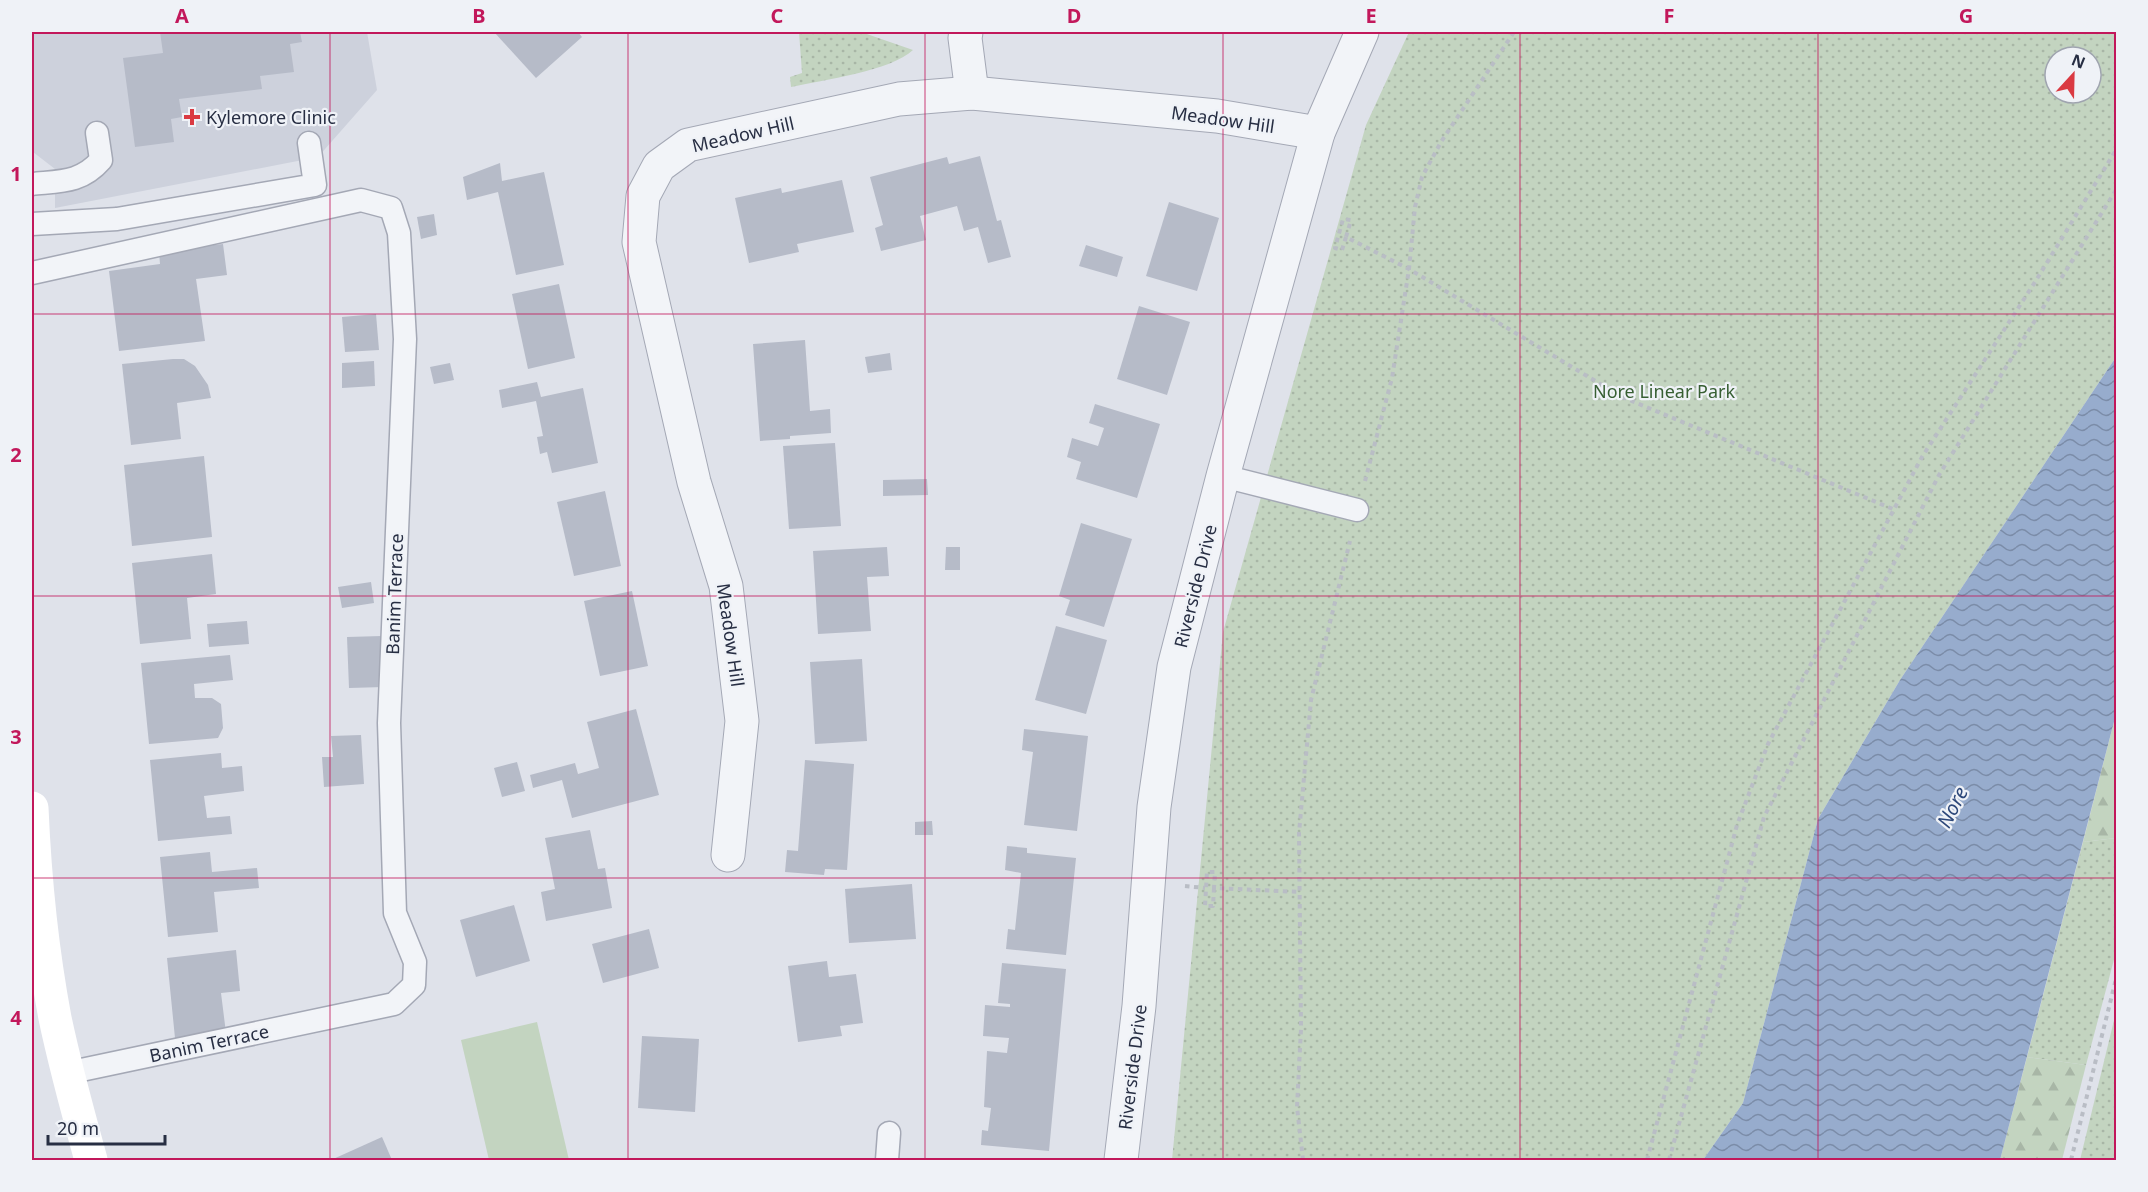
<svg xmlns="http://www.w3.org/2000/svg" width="2148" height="1192" viewBox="0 0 2148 1192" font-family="'Noto Sans',sans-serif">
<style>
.built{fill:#cdd1dc}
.green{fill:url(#green-dots);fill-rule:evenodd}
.forest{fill:url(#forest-firs)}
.pitch{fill:#c3d4c0}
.water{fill:url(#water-waves)}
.building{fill:#b6bbc8}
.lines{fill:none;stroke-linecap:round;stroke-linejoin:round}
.lane-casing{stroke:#a4a8b5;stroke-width:25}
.street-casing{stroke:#a4a8b5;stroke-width:35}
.path{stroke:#b9bdc5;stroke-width:4;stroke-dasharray:4.5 4.5;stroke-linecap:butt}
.lane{stroke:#f2f4f8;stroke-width:22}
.street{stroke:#f2f4f8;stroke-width:33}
.secondary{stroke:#fff;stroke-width:33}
.grid{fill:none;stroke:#c2185b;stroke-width:1.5;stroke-opacity:0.55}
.poi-dot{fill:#da3a42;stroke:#eff2f7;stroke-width:2}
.labels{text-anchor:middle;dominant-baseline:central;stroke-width:4.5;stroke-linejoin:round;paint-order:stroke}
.poi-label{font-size:18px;fill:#272e43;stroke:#eff2f7;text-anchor:start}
.street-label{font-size:18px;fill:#272e43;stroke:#eff2f7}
.park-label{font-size:18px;fill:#375f33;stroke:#eff2f7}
.water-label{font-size:20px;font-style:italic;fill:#2d487a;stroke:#eff2f7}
.neatline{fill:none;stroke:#c2185b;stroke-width:2}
.grid-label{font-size:20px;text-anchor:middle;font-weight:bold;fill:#c2185b}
</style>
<defs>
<pattern id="green-dots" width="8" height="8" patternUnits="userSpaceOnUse" patternTransform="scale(1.5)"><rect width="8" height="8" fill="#c3d4c0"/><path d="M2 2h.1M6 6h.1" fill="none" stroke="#a8b6a6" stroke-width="1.8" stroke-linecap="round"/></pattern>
<pattern id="forest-firs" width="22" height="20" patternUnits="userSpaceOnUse" patternTransform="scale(1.5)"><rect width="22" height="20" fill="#c3d4c0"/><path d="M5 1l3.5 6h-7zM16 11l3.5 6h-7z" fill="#a8b6a6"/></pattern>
<pattern id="water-waves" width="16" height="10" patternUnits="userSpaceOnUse" patternTransform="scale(1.5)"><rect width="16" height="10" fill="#97accd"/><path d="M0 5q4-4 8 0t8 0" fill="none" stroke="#7b8ca8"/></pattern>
</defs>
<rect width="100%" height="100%" fill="#dfe2ea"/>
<!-- built -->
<polygon class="built" points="32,32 367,32 377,90 318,157 55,208 55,169 33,152 32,145"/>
<!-- green -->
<g class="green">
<path d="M799,32H861L913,50C891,71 823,80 791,87L790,77L802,73Z"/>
<path d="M1409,32H2116V357L1900,680L1818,819L1743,1103L1703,1160H1172L1223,632L1366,125ZM2055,57H2091V93H2055Z"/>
<polygon points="2116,838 2116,952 2086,1065 2027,1057 2083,842"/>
<polygon points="2116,1012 2116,1160 2080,1160"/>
</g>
<!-- forest -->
<g class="forest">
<polygon points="2116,714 2116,838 2083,842"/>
<polygon points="2027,1057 2086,1065 2062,1160 2000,1160"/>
</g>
<!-- pitch -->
<polygon class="pitch" points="537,1022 569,1160 489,1160 461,1040"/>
<!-- water -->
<polygon class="water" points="2116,357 2116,714 2000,1160 1703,1160 1743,1103 1818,819 1900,680"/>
<!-- building -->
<g class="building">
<polygon points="160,32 300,32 302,42 290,44 294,72 260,76 262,89 179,99 182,117 171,119 174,142 135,147 123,58 163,53"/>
<polygon points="494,32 578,32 582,37 536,78"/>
<polygon points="980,156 997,221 1001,220 1011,257 988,263 978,227 964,231 957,206 920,216 926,240 881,251 875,228 883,225 870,177 947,157 949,164"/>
<polygon points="500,163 502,181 544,172 564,265 516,275 498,192 467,200 463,177"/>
<polygon points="842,180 854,232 797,244 799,252 749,263 735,198 781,188 782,193"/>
<polygon points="1169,202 1219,218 1197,291 1146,276"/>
<polygon points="434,214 437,235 421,239 417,217"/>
<polygon points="223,244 227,275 196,279 205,341 119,351 109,271 160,264 159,251"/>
<polygon points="1086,245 1123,257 1117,277 1079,266"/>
<polygon points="559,284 575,358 528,369 512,294"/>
<polygon points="1139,306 1190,322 1167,395 1117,379"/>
<polygon points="376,314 379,350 345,352 342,317"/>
<polygon points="805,340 810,411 830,409 831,433 790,436 790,439 760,441 753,344"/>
<polygon points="890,353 892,370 868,373 865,357"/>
<polygon points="173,359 184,359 195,366 208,385 211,398 177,403 181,439 131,445 122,364"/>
<polygon points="374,361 375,386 342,388 342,363"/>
<polygon points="450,363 454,380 434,384 430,367"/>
<polygon points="537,382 541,397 583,388 598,463 552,473 547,452 540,454 537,437 543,436 536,401 502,408 499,390"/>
<polygon points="1095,404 1160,424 1137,498 1076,479 1081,462 1067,457 1072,438 1098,446 1104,428 1089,423"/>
<polygon points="835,443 841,526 789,529 783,446"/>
<polygon points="204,456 212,537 132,546 124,465"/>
<polygon points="927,479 928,495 883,496 883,480"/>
<polygon points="605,491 621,566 574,576 557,502"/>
<polygon points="1081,523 1132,539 1104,627 1065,615 1070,600 1059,596"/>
<polygon points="887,547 889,576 867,577 871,631 818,634 813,551"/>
<polygon points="946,547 960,547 960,570 945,570"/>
<polygon points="212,554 216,594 187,598 191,639 140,644 132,563"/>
<polygon points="371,582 374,603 342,608 338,587"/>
<polygon points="632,591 648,666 600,676 584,601"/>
<polygon points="247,621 249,644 209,647 207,624"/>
<polygon points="1056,626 1107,640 1086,714 1035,700"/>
<polygon points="382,636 384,687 349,688 347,637"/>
<polygon points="230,655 233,680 194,684 195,698 212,698 221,704 223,728 218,738 149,744 141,663"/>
<polygon points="862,659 867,741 815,744 810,662"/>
<polygon points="636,709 659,795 572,818 562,780 533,788 530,775 575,763 578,774 599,768 587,722"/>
<polygon points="1024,729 1088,736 1077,831 1024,825 1033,752 1022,750"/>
<polygon points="361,735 364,784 324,787 322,757 333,757 331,736"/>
<polygon points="221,753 222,768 242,766 244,791 204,796 207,818 230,816 232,834 158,841 150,760"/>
<polygon points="805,760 854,764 847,870 825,869 824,875 785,872 787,850 798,851"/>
<polygon points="517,762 525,791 502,797 494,768"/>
<polygon points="932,821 933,835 915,835 915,822"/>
<polygon points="590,830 598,869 605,868 612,908 546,921 541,892 555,889 545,838"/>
<polygon points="1007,846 1027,848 1027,853 1076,858 1066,955 1006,949 1008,929 1015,930 1021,873 1005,870"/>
<polygon points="210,852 212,872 257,868 259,888 214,892 218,932 168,937 160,857"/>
<polygon points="912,884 916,939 849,943 845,889"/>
<polygon points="514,905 530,961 476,977 460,920"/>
<polygon points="649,929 659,968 603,983 592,944"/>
<polygon points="236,950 240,991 221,993 226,1033 175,1038 167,958"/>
<polygon points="827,961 829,977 856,974 863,1023 840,1026 842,1036 798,1042 788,966"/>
<polygon points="1002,963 1066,969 1049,1151 981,1145 982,1130 988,1131 991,1108 984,1107 987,1051 1007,1053 1009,1038 983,1036 985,1005 1010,1007 1010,1004 998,1003"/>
<polygon points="642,1036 699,1039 695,1112 638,1108"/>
<polygon points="382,1137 392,1160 331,1160"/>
</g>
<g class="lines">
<defs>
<g id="lane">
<path d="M32,184C60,181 81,183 101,160L97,133"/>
<polyline points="32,224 117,219 315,185 309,143"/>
<polyline points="32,273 361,200 391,208 399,233 405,339 389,723 395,913 415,962 414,985 394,1004 67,1073"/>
<polyline points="1223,476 1357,510"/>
<polyline points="887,1160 889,1133"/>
</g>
<g id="street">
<polyline points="966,32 965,38 972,93"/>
<polyline points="728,855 742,721 726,586 694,482 639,242 643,196 659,166 688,145 899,99 972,93 1217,116 1318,133"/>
<polyline points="1121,1160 1139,1006 1154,807 1174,667 1223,476 1318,133 1362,32"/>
</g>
</defs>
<!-- lane casing -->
<use href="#lane" class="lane-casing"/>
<!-- street casing -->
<use href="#street" class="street-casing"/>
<!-- path -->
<g class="path">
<polyline points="1346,237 1342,250 1335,248 1343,219 1351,220 1346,237 1409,269 1622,397 1893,509"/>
<polyline points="1365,481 1392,378 1409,269 1415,207 1422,177 1441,142 1514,32"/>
<polyline points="1185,886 1205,888"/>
<polyline points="1214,888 1213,906 1205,906 1207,872 1215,872 1214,888 1300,892"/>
<polyline points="1303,1160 1297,1107 1301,1029 1299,833 1311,700 1350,541"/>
<polyline points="1647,1160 1737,825 1768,744 1922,457 2035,282 2116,150"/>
<polyline points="1669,1160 1764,817 1939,475 2116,190"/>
<polyline points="2071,1160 2116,979"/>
</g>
<!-- lane -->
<use href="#lane" class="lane"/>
<!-- street -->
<use href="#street" class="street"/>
<!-- secondary -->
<path class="secondary" d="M32,808C35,877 42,949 55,1018C65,1066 78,1113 91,1160"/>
</g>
<!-- grid -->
<path class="grid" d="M330,32V1160M628,32V1160M925,32V1160M1223,32V1160M1520,32V1160M1818,32V1160M32,314H2116M32,596H2116M32,878H2116"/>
<!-- markers -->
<path class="poi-dot" d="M189 108h6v6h6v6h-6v6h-6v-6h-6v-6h6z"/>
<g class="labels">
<!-- poi labels -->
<g class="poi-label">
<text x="206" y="117">Kylemore Clinic</text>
</g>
<!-- street labels -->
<g class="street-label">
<text transform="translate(1223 119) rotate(8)">Meadow Hill</text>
<text transform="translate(743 134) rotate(-13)">Meadow Hill</text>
<text transform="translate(1195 586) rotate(-76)">Riverside Drive</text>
<text transform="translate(394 594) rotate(-88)">Banim Terrace</text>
<text transform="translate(731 635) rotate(82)">Meadow Hill</text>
<text transform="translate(209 1043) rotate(-12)">Banim Terrace</text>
<text transform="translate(1132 1067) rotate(-83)">Riverside Drive</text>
</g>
<!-- park labels -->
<g class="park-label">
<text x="1664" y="391">Nore Linear Park</text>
</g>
<!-- water labels -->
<g class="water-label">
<text transform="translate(1952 807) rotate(-63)">Nore</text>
</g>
</g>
<!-- border -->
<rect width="2148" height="1192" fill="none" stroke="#eff2f7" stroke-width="66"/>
<!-- north arrow -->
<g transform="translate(2073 75) rotate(22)"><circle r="28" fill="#eff2f7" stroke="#9fa4af" stroke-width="1.5"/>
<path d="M0-4.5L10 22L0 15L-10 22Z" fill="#da3a42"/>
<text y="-9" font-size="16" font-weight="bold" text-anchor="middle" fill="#272e43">N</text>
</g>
<!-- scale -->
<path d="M48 1135v9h117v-9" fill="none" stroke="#272e43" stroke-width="3"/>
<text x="57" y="1135" font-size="18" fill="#272e43" stroke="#eff2f7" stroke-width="4.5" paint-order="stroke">20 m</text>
<rect x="33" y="33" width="2082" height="1126" class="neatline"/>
<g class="grid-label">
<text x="182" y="23">A</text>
<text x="479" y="23">B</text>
<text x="777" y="23">C</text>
<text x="1074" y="23">D</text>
<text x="1371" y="23">E</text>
<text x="1669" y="23">F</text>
<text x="1966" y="23">G</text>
<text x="16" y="181">1</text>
<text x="16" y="462">2</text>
<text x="16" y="744">3</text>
<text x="16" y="1025">4</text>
</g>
</svg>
